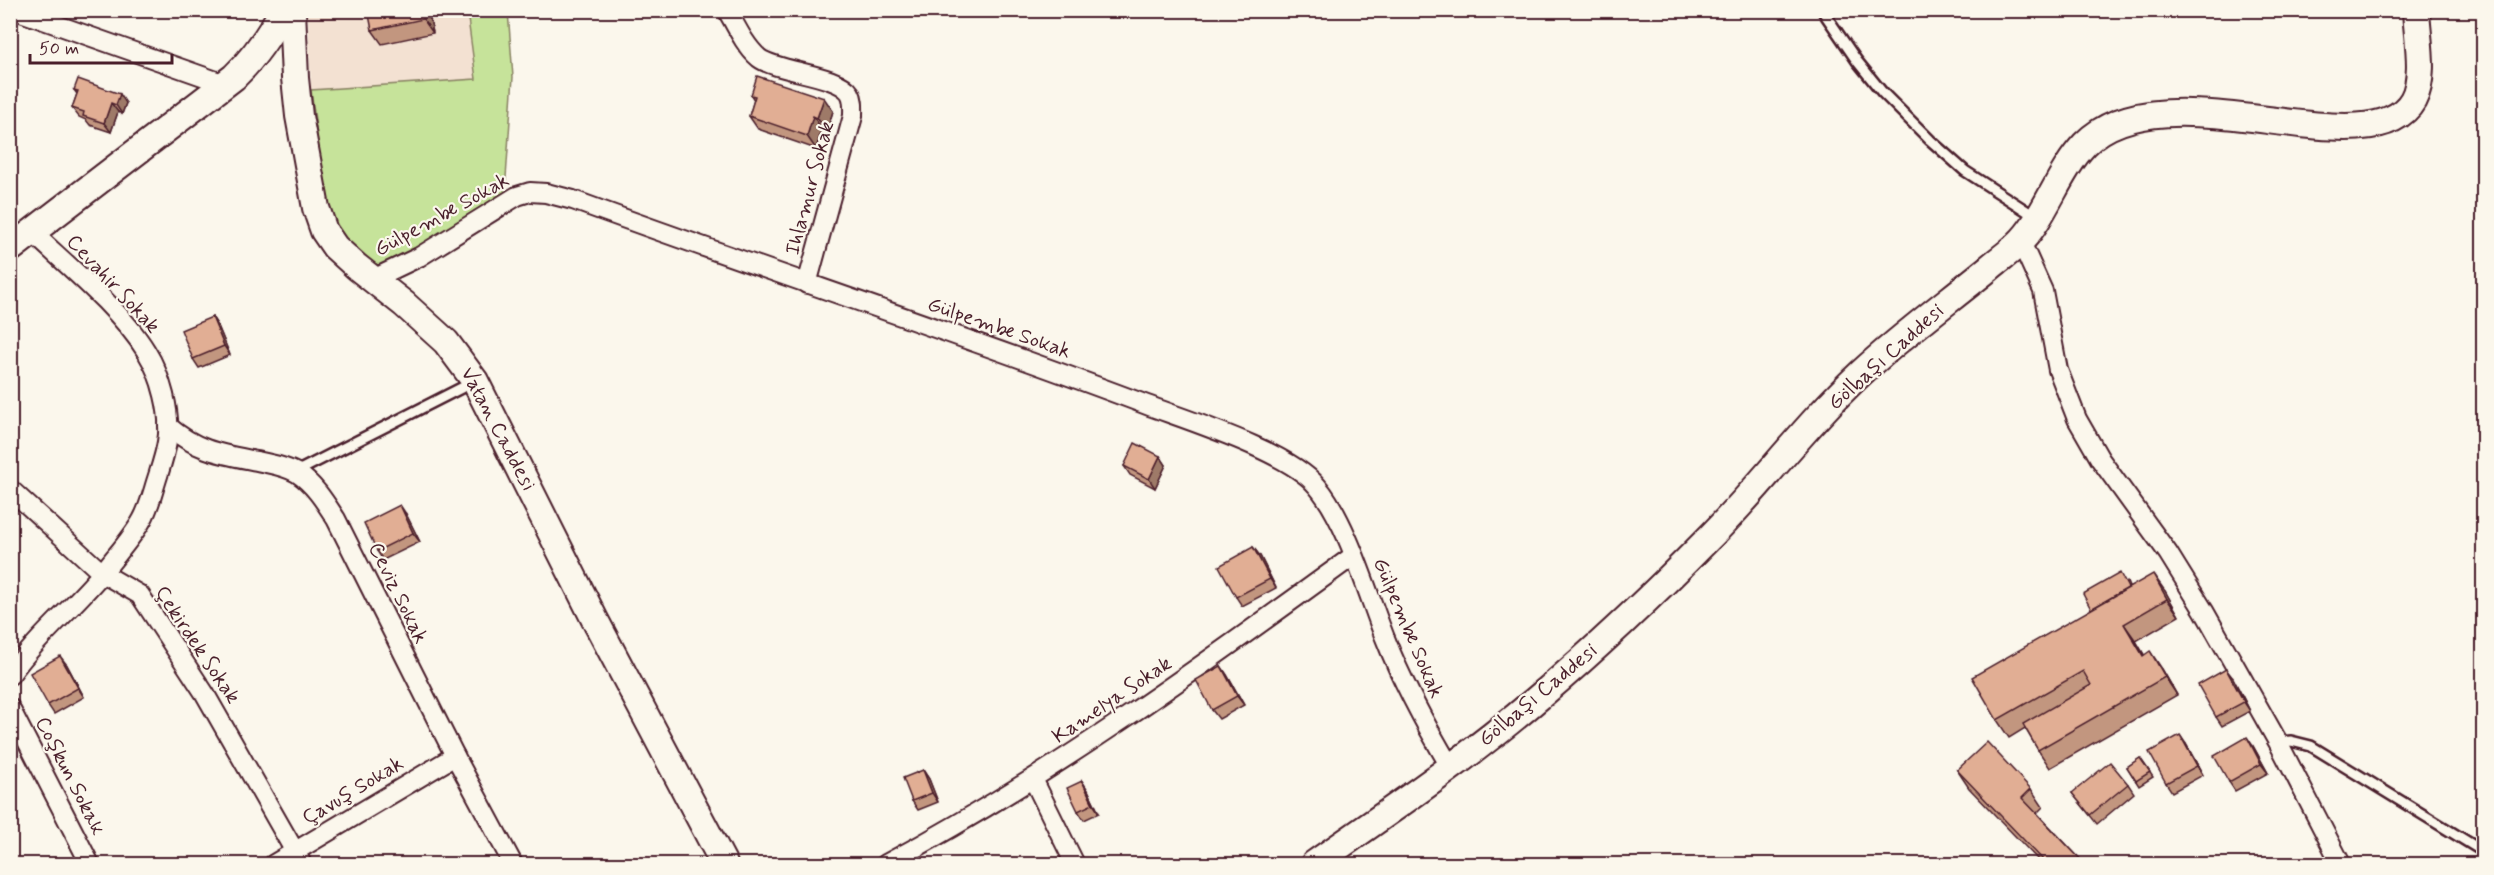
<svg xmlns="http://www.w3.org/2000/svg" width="2494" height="875" viewBox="0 0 2494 875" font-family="Mynerve,sans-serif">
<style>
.built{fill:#f3e1d2}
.green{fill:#c6e39a;stroke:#888162;stroke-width:1.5}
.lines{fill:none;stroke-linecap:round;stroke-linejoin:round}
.lane-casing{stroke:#4a1f2b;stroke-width:14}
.street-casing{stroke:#4a1f2b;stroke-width:22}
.secondary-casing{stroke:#4a1f2b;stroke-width:30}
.lane{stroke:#fbf7ec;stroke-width:9}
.street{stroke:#fbf7ec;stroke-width:18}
.secondary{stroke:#fbf7ec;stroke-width:26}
.wall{fill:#c2967f;stroke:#4a1f2b;stroke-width:1.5}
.shaded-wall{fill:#9e7a68;stroke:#4a1f2b;stroke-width:1.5}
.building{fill:#e1ae94;stroke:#4a1f2b;stroke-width:1.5}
.labels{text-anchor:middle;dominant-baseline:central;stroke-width:4.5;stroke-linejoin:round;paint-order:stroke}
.street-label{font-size:21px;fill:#4a1f2b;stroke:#fbf7ec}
</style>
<rect width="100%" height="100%" fill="#fbf7ec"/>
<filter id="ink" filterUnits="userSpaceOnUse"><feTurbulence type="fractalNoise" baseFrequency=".0167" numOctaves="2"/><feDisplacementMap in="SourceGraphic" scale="12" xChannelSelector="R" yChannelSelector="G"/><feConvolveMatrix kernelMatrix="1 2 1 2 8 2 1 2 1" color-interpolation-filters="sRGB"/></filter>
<g filter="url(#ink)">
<!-- built -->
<polygon class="built" points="308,11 508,11 513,77 311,90"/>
<!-- green -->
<polygon class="green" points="467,11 508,11 513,77 505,192 402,260 380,265 364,262 328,219 311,90 476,79"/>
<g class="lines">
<defs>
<g id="lane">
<polyline points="1822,10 1857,61 1882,92 1930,140 1965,171 2036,217"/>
<polyline points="296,472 473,382"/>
<polyline points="2278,742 2291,741 2311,746 2484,852"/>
</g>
<g id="street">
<polyline points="15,10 225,84"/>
<path d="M727,10C736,26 745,46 759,58C777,72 838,74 850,93C854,100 853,108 853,116L807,284"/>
<polyline points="2021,242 2043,291 2058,370 2077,419 2100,459 2168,553 2204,611 2278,742 2341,864"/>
<path d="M373,279L419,257L517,196L530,192L546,193L573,200C764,270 957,333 1147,405C1190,421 1289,452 1317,486C1347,521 1368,595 1385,638C1403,684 1426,726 1451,768"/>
<path d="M168,426C197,451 221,454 257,461C270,464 285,466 297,473C314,484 325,502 336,519L455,756L513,864"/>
<polyline points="10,489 102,573 140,595 205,694 302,864"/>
<path d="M10,675C37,637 74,607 104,571C117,554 132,538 142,520C149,508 152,495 156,482C160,469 165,455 167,442C172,414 161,375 146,351C120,309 69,267 33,233"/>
<polyline points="10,708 90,864"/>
<polyline points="1033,779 1075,864"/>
<polyline points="274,864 455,756"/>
<path d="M886,864C1051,776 1202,666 1353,556"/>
</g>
<g id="secondary">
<polyline points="292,10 295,78 299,116 316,208 324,231 335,247 357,267 404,304 446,342 475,381 595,620 724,864"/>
<path d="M10,249L234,77C255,57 269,36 283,10"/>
<path d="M1314,864C1390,811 1467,759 1538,698C1597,648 1654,594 1708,539C1761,486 1806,424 1861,373C1901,336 1946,303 1989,268C1998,260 2009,253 2018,244C2044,220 2058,172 2085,144C2163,63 2371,174 2413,100C2426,76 2417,37 2416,10"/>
</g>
</defs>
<!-- lane casing -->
<use href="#lane" class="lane-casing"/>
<!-- street casing -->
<use href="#street" class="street-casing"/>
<!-- secondary casing -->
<use href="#secondary" class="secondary-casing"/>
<!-- lane -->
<use href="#lane" class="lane"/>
<!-- street -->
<use href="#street" class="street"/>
<!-- secondary -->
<use href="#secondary" class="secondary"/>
</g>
<!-- wall -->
<g class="wall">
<polygon points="428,10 433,33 382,44 372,30"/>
<polygon points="74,90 126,103 122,114 118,112 111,132 90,125 86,120 79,117 72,108 77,94"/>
<polygon points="751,95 833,111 827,131 822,129 816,149 758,129 749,116 754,100"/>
<polygon points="212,317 218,326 230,355 199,368 193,359"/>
<polygon points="1160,456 1166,465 1155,488 1130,475 1124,466"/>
<polygon points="406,514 420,542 383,560 377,551"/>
<polygon points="1253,547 1260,556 1276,588 1242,606 1236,597"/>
<polygon points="2127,582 2129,587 2165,591 2179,616 2136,641 2144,655 2162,669 2177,695 2050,768 2038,750 2025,728 2009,738 1997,720"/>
<polygon points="67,665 84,697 54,714 48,705"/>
<polygon points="1221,666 1227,675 1244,705 1219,719 1212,710"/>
<polygon points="2233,678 2250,711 2222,726 2216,717"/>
<polygon points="2186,744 2203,775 2172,792 2166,783"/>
<polygon points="2253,746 2268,773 2235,791 2229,782"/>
<polygon points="2140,758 2153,777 2139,786 2127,767"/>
<polygon points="923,770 929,779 938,802 918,810 912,801"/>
<polygon points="1957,770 2031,789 2043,807 2037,813 2085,864 2042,864 1969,788"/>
<polygon points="1082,781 1088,790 1099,813 1084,820 1078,811"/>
<polygon points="2128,784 2134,793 2097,824 2072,793"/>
</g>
<!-- shaded-wall -->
<g class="shaded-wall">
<polygon points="421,10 428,10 433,33 423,19"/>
<polygon points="120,94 126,103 122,114 116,105"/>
<polygon points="824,98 833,111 827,131 817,118"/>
<polygon points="111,103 118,112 111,132 104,123"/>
<polygon points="813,116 822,129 816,149 807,136"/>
<polygon points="212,317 218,326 230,355 224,346"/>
<polygon points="1160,456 1166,465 1155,488 1149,479"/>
<polygon points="400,505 406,514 420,542 413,533"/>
<polygon points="1253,547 1260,556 1276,588 1270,579"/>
<polygon points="2153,574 2165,591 2179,616 2167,599"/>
<polygon points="2124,624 2136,641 2155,673 2143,656"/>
<polygon points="2150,651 2162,669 2177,695 2165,677"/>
<polygon points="60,656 67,665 84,697 78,688"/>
<polygon points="1221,666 1227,675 1244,705 1237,696"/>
<polygon points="2226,669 2233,678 2250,711 2244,702"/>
<polygon points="2180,735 2186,744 2203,775 2197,766"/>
<polygon points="2247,737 2253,746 2268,773 2261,764"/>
<polygon points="923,770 929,779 938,802 932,793"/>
<polygon points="1082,781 1088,790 1099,813 1093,804"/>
</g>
<!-- building -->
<g class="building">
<polygon points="368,10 421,10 423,19 372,30"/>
<polygon points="757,76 824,98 817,118 813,116 807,136 749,116 755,96 751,95"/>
<polygon points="78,79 120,94 116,105 111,103 104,123 83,116 84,112 72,108 78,91 74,90"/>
<polygon points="212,317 224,346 193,359 181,330"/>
<polygon points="1135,443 1160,456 1149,479 1124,466"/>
<polygon points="400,505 413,533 377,551 364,523"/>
<polygon points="1253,547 1270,579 1236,597 1219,566"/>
<polygon points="2120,573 2128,588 2091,609 2083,594"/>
<polygon points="2153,574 2167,599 2124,624 2143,656 2150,651 2165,677 2038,750 2023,724 2091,685 2083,671 1997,720 1972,677"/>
<polygon points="60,656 78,688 48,705 30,673"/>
<polygon points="1221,666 1237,696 1212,710 1196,680"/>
<polygon points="2226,669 2244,702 2216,717 2198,685"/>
<polygon points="2180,735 2197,766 2166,783 2149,752"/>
<polygon points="2247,737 2261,764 2229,782 2214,756"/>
<polygon points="1987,742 2031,789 2022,798 2083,862 2081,864 2047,864 1957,770"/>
<polygon points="2140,758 2150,772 2136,781 2127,767"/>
<polygon points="2110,762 2128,784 2090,815 2072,793"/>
<polygon points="923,770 932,793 912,801 903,778"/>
<polygon points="1082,781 1093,804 1078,811 1067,788"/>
</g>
</g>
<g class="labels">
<!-- street labels -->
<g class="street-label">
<text transform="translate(810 188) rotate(-75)">Ihlamur Sokak</text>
<text transform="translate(442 215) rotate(-29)">Gülpembe Sokak</text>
<text transform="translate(113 284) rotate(47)">Cevahir Sokak</text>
<text transform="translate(999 328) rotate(19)">Gülpembe Sokak</text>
<text transform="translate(1886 357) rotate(-42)">Gölbaşı Caddesi</text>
<text transform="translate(498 429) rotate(62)">Vatan Caddesi</text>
<text transform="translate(398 593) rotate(64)">Ceviz Sokak</text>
<text transform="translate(1408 628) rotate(67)">Gülpembe Sokak</text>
<text transform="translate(197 645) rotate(56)">Çekirdek Sokak</text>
<text transform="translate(1538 695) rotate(-40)">Gölbaşı Caddesi</text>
<text transform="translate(1112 700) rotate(-34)">Kamelya Sokak</text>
<text transform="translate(70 776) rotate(63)">Coşkun Sokak</text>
<text transform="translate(353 791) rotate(-31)">Çavuş Sokak</text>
</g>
</g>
<!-- margin -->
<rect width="2494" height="875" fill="none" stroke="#fbf7ec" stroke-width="36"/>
<rect x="18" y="18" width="2458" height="839" fill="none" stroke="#4a1f2b" stroke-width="2" filter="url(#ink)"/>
<!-- scale -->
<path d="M30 54v9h142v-9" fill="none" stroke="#4a1f2b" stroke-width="3"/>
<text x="39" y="54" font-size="18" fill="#4a1f2b" stroke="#fbf7ec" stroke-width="4.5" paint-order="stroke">50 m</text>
</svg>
